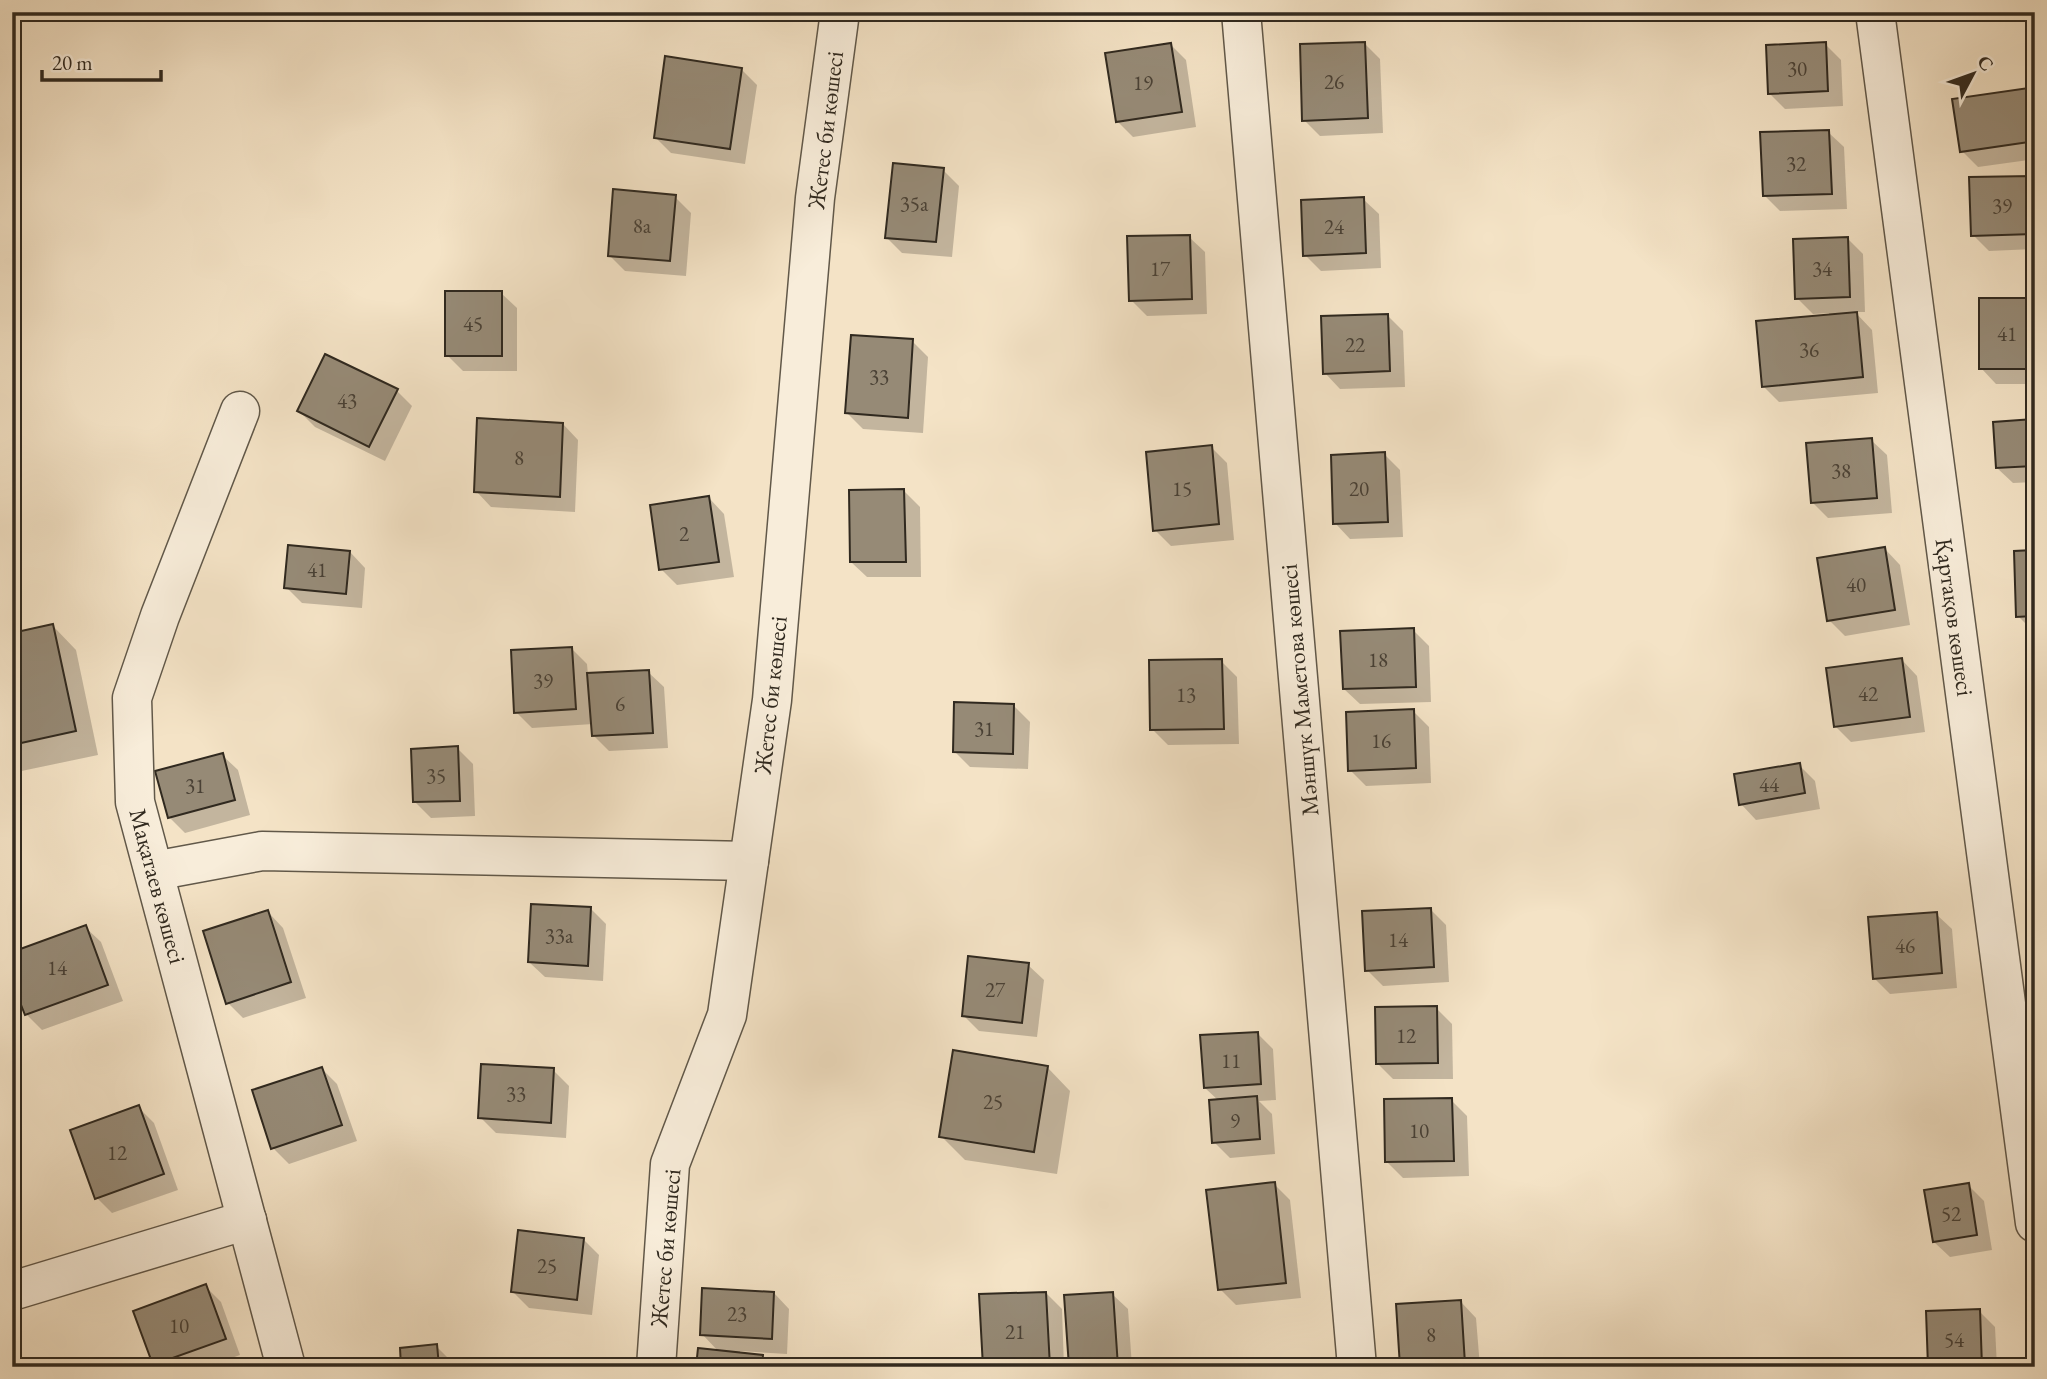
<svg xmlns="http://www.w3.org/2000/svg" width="2047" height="1379" viewBox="0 0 2047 1379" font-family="'EB Garamond',serif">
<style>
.shadow{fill:#0003}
.building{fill:#968a76;stroke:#30291f;stroke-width:2}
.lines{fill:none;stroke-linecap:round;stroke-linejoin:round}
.street-casing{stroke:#615849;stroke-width:41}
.street{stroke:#f8edda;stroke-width:38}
.labels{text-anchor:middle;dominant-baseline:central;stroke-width:6;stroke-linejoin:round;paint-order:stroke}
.number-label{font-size:21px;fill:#4a4135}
.street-label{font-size:24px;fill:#30291f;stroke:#f8edda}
</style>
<rect width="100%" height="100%" fill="#f4e3c6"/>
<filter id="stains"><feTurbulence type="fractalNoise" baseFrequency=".00286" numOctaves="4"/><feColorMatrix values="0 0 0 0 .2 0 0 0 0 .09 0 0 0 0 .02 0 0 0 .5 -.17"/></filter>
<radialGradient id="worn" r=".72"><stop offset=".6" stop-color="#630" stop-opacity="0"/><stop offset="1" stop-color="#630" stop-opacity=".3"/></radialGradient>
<!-- shadow -->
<g class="shadow">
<polygon points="1761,12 1826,12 1826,14 1765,16"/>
<polygon points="1364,43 1380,59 1383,133 1320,136 1304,120"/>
<polygon points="1170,44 1186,60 1196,127 1133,137 1117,121"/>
<polygon points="1825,44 1841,60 1843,106 1785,109 1769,93"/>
<polygon points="741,69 757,85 745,164 671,153 655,137"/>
<polygon points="2035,89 2035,159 1978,167 1962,151"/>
<polygon points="1828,132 1844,147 1847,209 1780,211 1764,195"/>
<polygon points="943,170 959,186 952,257 902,253 886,237"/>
<polygon points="2031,177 2035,181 2035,249 1989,251 1973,235"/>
<polygon points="675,197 691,213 686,276 625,271 609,255"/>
<polygon points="1363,199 1379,214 1381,268 1321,271 1305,255"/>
<polygon points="1189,237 1205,252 1207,314 1147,316 1131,300"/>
<polygon points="1847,238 1863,254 1865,312 1855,312 1872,330 1878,393 1779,402 1763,386 1829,316 1829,313 1813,314 1797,298"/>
<polygon points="501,293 517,308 517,371 463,371 447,355"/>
<polygon points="2035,300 2035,384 1996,384 1981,368"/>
<polygon points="1387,315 1403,331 1405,387 1340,389 1325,373"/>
<polygon points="912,341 928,357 923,433 863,429 847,413"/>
<polygon points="396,390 412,406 385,461 315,427 299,411"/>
<polygon points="2035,421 2035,482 2013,483 1997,468"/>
<polygon points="563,424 578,440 575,512 491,507 476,491"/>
<polygon points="1871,440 1887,455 1892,513 1828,518 1812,502"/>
<polygon points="1211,447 1227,463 1234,540 1171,546 1155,530"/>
<polygon points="1384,454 1400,470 1403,537 1350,539 1335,523"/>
<polygon points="904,491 920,507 921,577 867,577 851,562"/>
<polygon points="709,498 724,514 734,577 677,585 661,569"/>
<polygon points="1885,549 1900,565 1910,625 1845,636 1829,620"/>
<polygon points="350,552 365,568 362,608 302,603 286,587"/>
<polygon points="2035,552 2035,632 2034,632 2018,616"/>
<polygon points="53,626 76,650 98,755 12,773 12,635"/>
<polygon points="1413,630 1429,646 1431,702 1360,704 1344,689"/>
<polygon points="571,648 587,664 588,675 648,672 664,687 668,748 609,751 593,735 593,724 532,728 516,712"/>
<polygon points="1902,660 1917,676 1925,732 1851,742 1835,726"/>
<polygon points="1221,661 1237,677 1239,744 1168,745 1152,729"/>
<polygon points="1014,706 1030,722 1028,769 970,767 954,751"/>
<polygon points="1413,711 1429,727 1431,783 1366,786 1350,770"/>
<polygon points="457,748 473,764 475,816 431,818 415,802"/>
<polygon points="222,755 238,770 250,815 185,833 169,817"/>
<polygon points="1799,765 1815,781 1820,809 1756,820 1741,804"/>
<polygon points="591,909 606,924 603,981 545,977 529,962"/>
<polygon points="1430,909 1446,925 1449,982 1383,986 1367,970"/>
<polygon points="268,912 283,928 306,998 243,1018 228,1003"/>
<polygon points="1936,914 1952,929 1957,988 1890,994 1874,978"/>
<polygon points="85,927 101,942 123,1001 42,1030 26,1014"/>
<polygon points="1028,965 1044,980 1037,1037 979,1031 963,1015"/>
<polygon points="1436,1008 1452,1024 1453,1079 1393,1079 1378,1064"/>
<polygon points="1257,1033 1273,1049 1276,1100 1259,1101 1272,1114 1275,1154 1230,1158 1214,1142 1219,1101 1205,1088"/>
<polygon points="1047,1067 1070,1091 1057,1174 965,1160 941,1136"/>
<polygon points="322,1069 337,1084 357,1141 289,1164 273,1148"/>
<polygon points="553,1070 569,1086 566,1138 496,1133 480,1117"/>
<polygon points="1451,1100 1467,1116 1469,1176 1403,1178 1387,1162"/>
<polygon points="138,1107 154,1123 178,1190 112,1213 97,1198"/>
<polygon points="1274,1184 1290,1200 1301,1298 1236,1305 1220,1289"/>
<polygon points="1968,1185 1984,1201 1992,1250 1950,1257 1934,1242"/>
<polygon points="583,1239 599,1255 592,1315 529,1308 513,1292"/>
<polygon points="205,1286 221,1302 240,1355 207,1367 157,1367 154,1364"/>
<polygon points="774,1293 789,1309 787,1354 740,1351 740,1354 763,1357 772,1367 697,1367 719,1352 702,1334"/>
<polygon points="1046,1293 1062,1309 1064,1367 985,1367"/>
<polygon points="1112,1294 1128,1309 1132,1367 1071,1367"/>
<polygon points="1461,1302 1476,1318 1480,1367 1402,1367"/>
<polygon points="1979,1311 1995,1327 1997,1367 1930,1367"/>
<polygon points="436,1346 452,1362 452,1367 403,1367"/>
</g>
<!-- building -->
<g class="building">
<polygon points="1365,42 1368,118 1302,121 1300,44"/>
<polygon points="1826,42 1828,91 1768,94 1766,45"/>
<polygon points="1171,43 1182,112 1116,122 1105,53"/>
<polygon points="665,56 742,68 730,149 654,138"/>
<polygon points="2035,87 2035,141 1960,152 1952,99"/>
<polygon points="1829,130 1832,194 1763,196 1760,132"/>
<polygon points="893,163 944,168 936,242 885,238"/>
<polygon points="2032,176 2034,234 1971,236 1969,177"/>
<polygon points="613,189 676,195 670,261 608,256"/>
<polygon points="1364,197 1366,253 1303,256 1301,200"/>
<polygon points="1190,235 1192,299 1129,301 1127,236"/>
<polygon points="1848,237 1850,297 1795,299 1793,239"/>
<rect x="445" y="291" width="57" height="65"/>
<rect x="1979" y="298" width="56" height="71"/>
<polygon points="1857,312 1863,377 1762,387 1756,321"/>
<polygon points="1388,314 1390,371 1323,374 1321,316"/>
<polygon points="851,335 913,339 908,418 845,413"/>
<polygon points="325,354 398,389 369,447 297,411"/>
<polygon points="477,418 563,423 560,497 474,492"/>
<polygon points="2035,419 2035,466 1996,468 1993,422"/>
<polygon points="1872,438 1877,498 1811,503 1806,443"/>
<polygon points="1212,445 1219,524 1153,531 1146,452"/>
<polygon points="1385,452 1388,522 1333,524 1331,455"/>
<polygon points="904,489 906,562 850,562 849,490"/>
<polygon points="709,496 719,562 659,570 650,505"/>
<polygon points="288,545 350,551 346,594 284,588"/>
<polygon points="1885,547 1895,610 1827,621 1817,558"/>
<polygon points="2035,550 2035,616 2016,617 2014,551"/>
<polygon points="53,624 76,731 12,745 12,633"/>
<polygon points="1414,628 1416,687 1343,689 1340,631"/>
<polygon points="572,647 576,709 514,713 511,650"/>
<polygon points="1902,658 1910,717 1834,727 1826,668"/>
<polygon points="1222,659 1224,729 1150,730 1149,660"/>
<polygon points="649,670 653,733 592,736 587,673"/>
<polygon points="954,702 1014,704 1013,754 953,752"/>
<polygon points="1414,709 1416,768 1348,771 1346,712"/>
<polygon points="458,746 460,801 413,802 411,749"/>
<polygon points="223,753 235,800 168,818 155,771"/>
<polygon points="1800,763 1805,793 1739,805 1734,774"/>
<polygon points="531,904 591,907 588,966 528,962"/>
<polygon points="1431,908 1434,967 1365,971 1362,911"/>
<polygon points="268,910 291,982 226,1004 203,931"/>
<polygon points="1937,912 1942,973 1873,979 1868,917"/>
<polygon points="86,925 108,985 25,1015 12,982 12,952"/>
<polygon points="968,956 1029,963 1022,1023 962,1016"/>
<polygon points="1437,1006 1438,1063 1376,1064 1375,1007"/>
<polygon points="1258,1032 1261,1084 1204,1088 1200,1035"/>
<polygon points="953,1050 1048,1066 1034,1152 939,1137"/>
<polygon points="481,1064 554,1068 551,1123 478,1118"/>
<polygon points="322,1067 342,1125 271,1149 252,1090"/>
<polygon points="1257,1096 1260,1139 1212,1143 1209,1100"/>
<polygon points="1452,1098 1454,1161 1385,1162 1384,1099"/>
<polygon points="139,1105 164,1174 95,1199 70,1130"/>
<polygon points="1275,1182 1286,1283 1218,1290 1206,1190"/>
<polygon points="1969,1183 1977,1235 1933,1242 1924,1190"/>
<polygon points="518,1230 584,1238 577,1300 511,1292"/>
<polygon points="206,1284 226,1339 153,1365 133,1311"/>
<polygon points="702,1288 774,1292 772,1339 700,1335"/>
<polygon points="1046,1292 1050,1367 983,1367 979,1294"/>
<polygon points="1113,1292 1118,1367 1069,1367 1064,1295"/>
<polygon points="1461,1300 1465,1364 1400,1367 1396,1304"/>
<polygon points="1980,1309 1982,1367 1928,1367 1926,1311"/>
<polygon points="437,1344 439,1367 401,1367 400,1348"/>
<polygon points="698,1348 763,1355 762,1367 696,1367"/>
</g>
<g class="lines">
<defs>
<g id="street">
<polyline points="1241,12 1357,1367"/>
<polyline points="1875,12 2035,1223"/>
<polyline points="240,411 160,616 132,698 135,802 286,1367"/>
<polyline points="154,871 262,851 749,861"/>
<polyline points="12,1291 247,1220"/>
<polyline points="656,1367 670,1164 727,1015 772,700 815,198 840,12"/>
</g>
</defs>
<!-- street casing -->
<use href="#street" class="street-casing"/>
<!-- street -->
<use href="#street" class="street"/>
</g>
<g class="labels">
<!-- number labels -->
<g class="number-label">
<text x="1797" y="68">30</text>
<text x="1334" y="81">26</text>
<text x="1143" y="82">19</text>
<text x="1796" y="163">32</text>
<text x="914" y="203">35а</text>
<text x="2002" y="205">39</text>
<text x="642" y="225">8а</text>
<text x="1334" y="226">24</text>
<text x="1160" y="268">17</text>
<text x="1822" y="268">34</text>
<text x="473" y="323">45</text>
<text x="2007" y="333">41</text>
<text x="1355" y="344">22</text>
<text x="1809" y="349">36</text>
<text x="879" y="376">33</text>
<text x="347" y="400">43</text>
<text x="519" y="457">8</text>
<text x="1841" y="470">38</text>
<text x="1182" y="488">15</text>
<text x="1359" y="488">20</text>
<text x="684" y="533">2</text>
<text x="317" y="569">41</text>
<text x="1856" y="584">40</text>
<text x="1378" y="659">18</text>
<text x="543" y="680">39</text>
<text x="1868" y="693">42</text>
<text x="1186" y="694">13</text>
<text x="620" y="703">6</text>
<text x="984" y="728">31</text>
<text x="1381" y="740">16</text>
<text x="436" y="775">35</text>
<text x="1769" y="784">44</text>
<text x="195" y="785">31</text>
<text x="559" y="935">33а</text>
<text x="1398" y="939">14</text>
<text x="1905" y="945">46</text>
<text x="57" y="967">14</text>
<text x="995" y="989">27</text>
<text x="1406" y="1035">12</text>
<text x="1231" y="1060">11</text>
<text x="516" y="1093">33</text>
<text x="993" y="1101">25</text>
<text x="1235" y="1120">9</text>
<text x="1419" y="1130">10</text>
<text x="117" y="1152">12</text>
<text x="1951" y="1213">52</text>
<text x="547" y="1265">25</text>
<text x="737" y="1313">23</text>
<text x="179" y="1325">10</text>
<text x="1015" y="1331">21</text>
<text x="1431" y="1334">8</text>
<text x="1954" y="1339">54</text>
</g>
<!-- street labels -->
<g class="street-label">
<text transform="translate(825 130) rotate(-83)">Жетес би көшесі</text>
<text transform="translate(1955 617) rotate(82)">Қартақов көшесі</text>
<text transform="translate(1299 690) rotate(-95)">Мәншүк Маметова көшесі</text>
<text transform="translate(770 695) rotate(-84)">Жетес би көшесі</text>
<text transform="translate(158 886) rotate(75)">Мақатаев көшесі</text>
<text transform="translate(665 1248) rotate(-85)">Жетес би көшесі</text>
</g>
</g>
<!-- margin -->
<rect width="2047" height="1379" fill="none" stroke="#f4e3c6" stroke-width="42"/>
<rect x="14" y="14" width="2019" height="1351" fill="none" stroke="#30291f" stroke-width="3.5"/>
<rect x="21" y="21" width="2005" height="1337" fill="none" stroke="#30291f" stroke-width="2"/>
<!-- north arrow -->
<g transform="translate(1973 74) rotate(49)" stroke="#f8edda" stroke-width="5" paint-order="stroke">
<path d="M0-5L12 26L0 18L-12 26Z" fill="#30291f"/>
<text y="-10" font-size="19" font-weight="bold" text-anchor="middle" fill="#30291f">С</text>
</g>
<!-- scale -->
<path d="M42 70v10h119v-10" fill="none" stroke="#30291f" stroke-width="3.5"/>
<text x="52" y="70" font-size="21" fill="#30291f" stroke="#f8edda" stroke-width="5" paint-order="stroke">20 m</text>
<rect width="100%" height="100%" filter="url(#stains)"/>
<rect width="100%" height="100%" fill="url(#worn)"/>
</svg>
